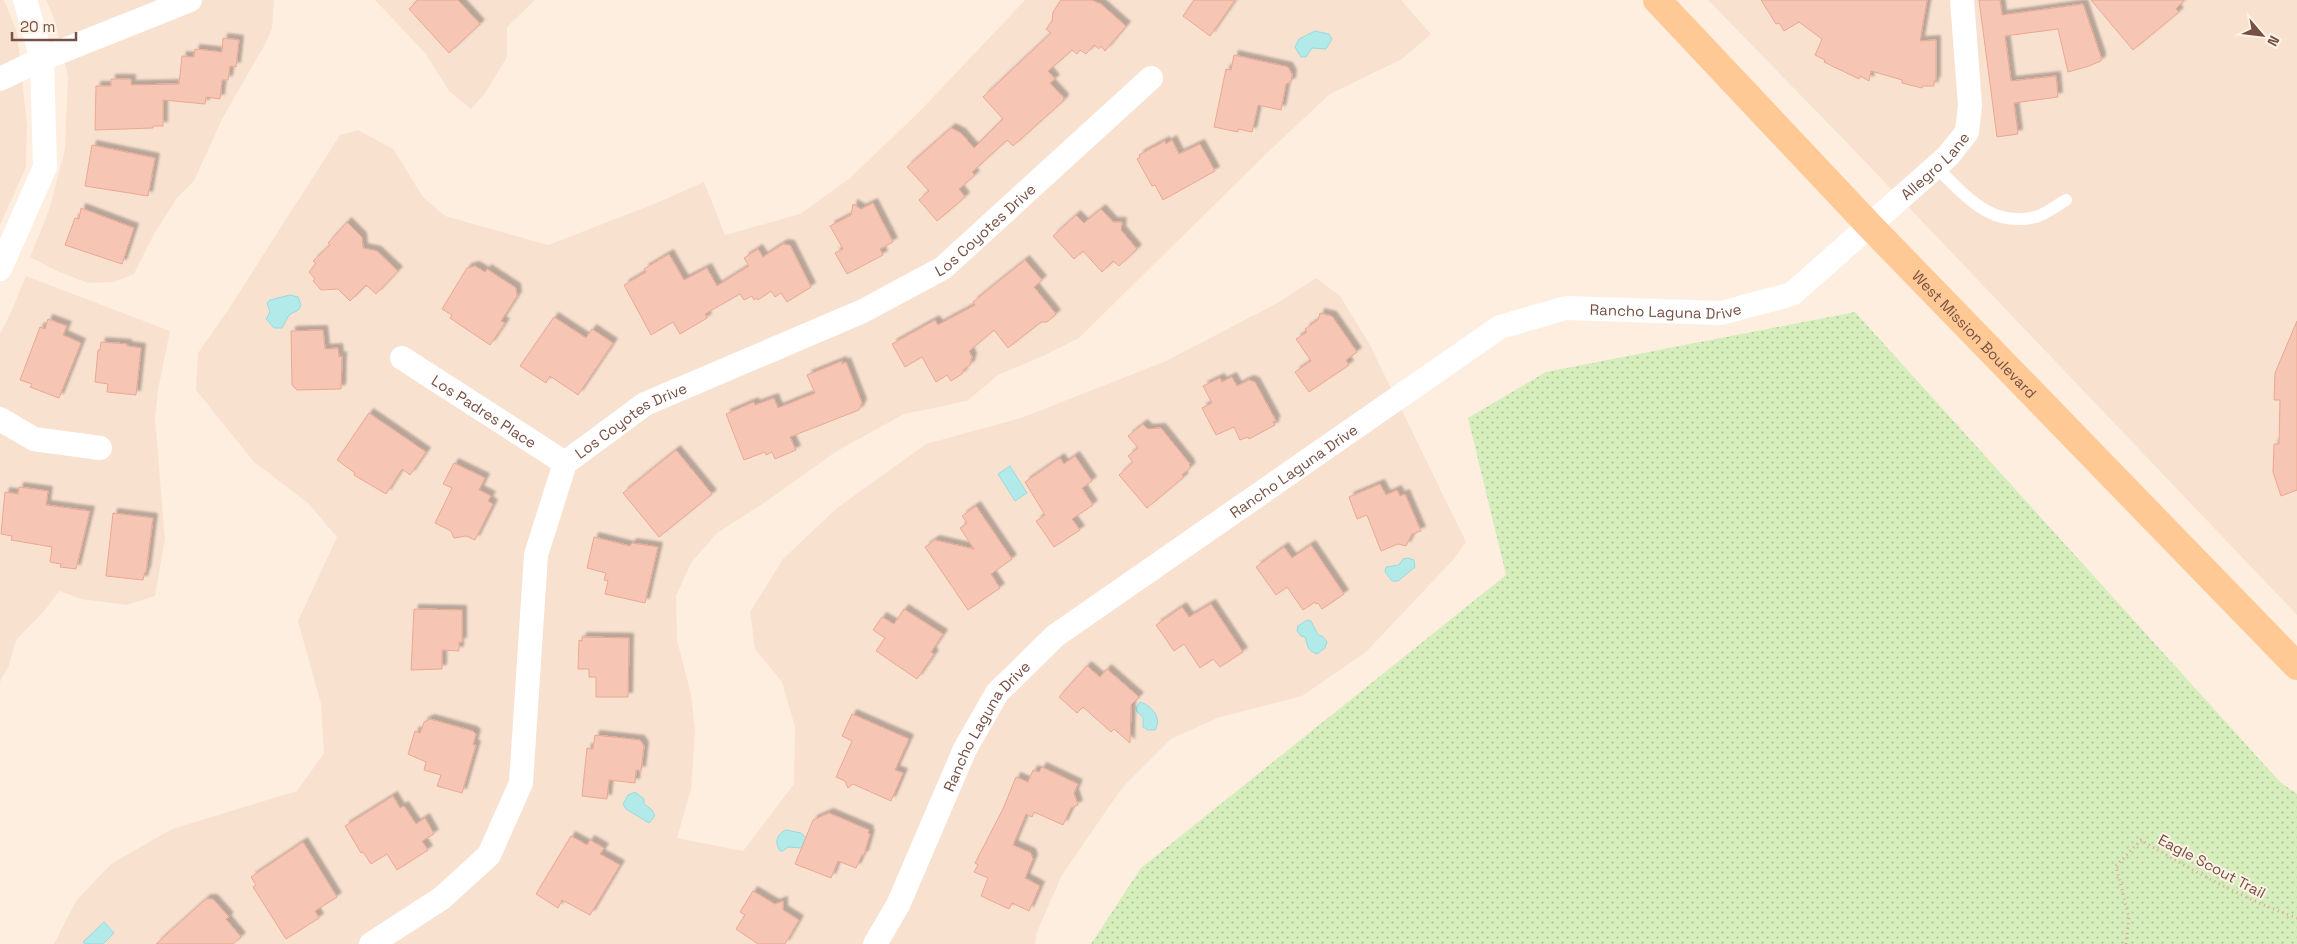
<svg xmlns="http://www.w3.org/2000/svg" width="2297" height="944" viewBox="0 0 2297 944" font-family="'Space Grotesk',sans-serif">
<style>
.residential{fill:#f9e1d0}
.grass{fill:url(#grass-dots)}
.water{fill:#b2e9e9;stroke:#97dbdc}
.building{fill:#f6c5b4;stroke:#eaa893;filter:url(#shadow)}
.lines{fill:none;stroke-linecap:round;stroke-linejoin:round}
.path{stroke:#dba897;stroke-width:3;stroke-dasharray:1 4;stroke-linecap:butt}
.lane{stroke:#fff;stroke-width:12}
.street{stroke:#fff;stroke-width:24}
.primary{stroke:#ffc995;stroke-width:28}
.labels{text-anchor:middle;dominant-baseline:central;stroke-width:4;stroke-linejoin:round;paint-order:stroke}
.street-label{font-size:15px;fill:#775044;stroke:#fff2e7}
</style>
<defs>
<pattern id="grass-dots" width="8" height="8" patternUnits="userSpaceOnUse" patternTransform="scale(1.25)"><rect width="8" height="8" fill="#d6edbc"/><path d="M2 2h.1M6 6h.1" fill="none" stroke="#b2c29a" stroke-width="1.8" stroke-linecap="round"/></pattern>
<filter id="shadow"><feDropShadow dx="4.5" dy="-4.5" stdDeviation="1" flood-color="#0004"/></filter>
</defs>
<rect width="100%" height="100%" fill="#feeedf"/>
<!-- residential -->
<g class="residential">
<polygon points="0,0 4,0 17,32 27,125 26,167 0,225"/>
<polygon points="46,0 274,0 272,29 264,46 222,119 194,181 177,198 154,234 134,274 114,282 88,283 57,271 30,257 49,210 65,149 68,76 55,21"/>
<polygon points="375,0 535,0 507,27 507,57 486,92 471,109 449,91 426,54"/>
<polygon points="1025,0 1401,0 1431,34 1402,59 1330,94 1265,155 1079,338 1043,356 998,375 967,401 904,414 837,451 764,503 717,533 691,563 676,596 677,640 691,694 695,731 691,789 677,838 743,851 794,784 795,727 782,682 755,649 750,612 783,559 837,508 926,444 1021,418 1166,361 1279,302 1316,278 1340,296 1370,345 1466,542 1452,561 1366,652 1302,696 1220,717 1171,739 1122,788 1062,875 1037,932 1035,944 54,944 76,901 111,864 172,829 297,791 324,753 321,704 298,621 337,537 308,503 254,462 196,390 198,353 228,310 340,135 358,130 393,149 423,197 445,216 548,245 654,204 704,182 725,235 800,214 850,178 919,112"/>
<polygon points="1708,0 2297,0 2297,615 1854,150"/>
<polygon points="26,276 170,331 158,390 155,418 165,539 155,596 127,605 81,599 59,591 45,610 16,640 9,665 0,682 0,334 11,312"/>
</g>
<!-- grass -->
<polygon class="grass" points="1855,312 2280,782 2297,794 2297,944 1091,944 1141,868 1506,575 1468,418 1546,372"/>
<!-- water -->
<g class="water">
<polygon points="1315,31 1329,34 1332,39 1326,49 1312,48 1306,57 1301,57 1295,47 1299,39"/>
<path d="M290,295L298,297L301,305C299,312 295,311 289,315L282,328H274L266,319L270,312L267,303L270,300Z"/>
<polygon points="1010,466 1027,493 1015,501 998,474"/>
<polygon points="1408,558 1414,560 1415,567 1398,581 1392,581 1385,572 1386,567 1399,565 1403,559"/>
<path d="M1307,620L1311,621L1318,635L1322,636L1327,642L1325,648L1317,654C1306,650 1308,645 1305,637L1301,636L1297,631L1298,626Z"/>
<path d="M1140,702C1151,705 1163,718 1155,730H1148L1143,727V717L1137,712L1136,708Z"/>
<polygon points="635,792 644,799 644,804 652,810 655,816 649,823 626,809 623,804 628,795"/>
<path d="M786,830L801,833L806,838L802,848L788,847L783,851H780C774,842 777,834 786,830Z"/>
<polygon points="104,922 114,933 103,944 85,944 83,942"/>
</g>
<!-- building -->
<g class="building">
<polygon points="418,0 458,0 480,24 449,53 409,9"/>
<polygon points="1061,0 1091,0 1101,4 1126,26 1105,51 1101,46 1099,49 1094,45 1086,54 1080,50 1077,54 1072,50 1048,71 1055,79 1050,83 1064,98 1063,101 1013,146 1007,140 972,172 975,175 959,189 965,197 937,221 919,200 929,191 907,167 951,128 961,133 974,148 1003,119 983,97 1051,33 1046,29 1052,21 1053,12"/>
<polygon points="1194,0 1235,0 1210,36 1183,16"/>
<polygon points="1761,0 1927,0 1920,41 1936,40 1936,81 1934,81 1934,86 1923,86 1922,88 1902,83 1902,80 1871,71 1869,81 1860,76 1859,79 1824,62 1825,60 1815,55 1822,39 1799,22 1784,31 1779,23 1776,24"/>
<polygon points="1979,0 2000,0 2002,15 2083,4 2101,57 2101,61 2089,66 2068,72 2058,29 2005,36 2011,81 2056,76 2058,97 2014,103 2018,134 1997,137"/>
<polygon points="2091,0 2184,0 2176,9 2179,12 2133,50"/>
<polygon points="223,38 239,40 236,67 230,66 228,80 222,80 220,99 206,97 205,104 163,100 163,126 153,126 153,128 95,130 96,86 111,86 111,79 131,79 131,85 179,84 182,56 194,57 195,49 222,52"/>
<polygon points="1234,55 1288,67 1292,74 1291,82 1286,84 1281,110 1258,105 1252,132 1238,129 1238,132 1214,127 1226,69 1231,70"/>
<polygon points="1172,140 1179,154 1200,144 1215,171 1163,200 1155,185 1152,186 1137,159 1140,157 1139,155 1165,141 1166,144"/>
<polygon points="92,145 155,158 148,196 85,186"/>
<polygon points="873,203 893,242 880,249 883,255 847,274 835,253 843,249 830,226 851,215 853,204 861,209"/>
<polygon points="81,208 134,228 122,264 65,245 75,218 79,219"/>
<polygon points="1101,209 1113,222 1122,222 1121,230 1137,249 1119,266 1113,261 1102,272 1083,251 1074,259 1053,236 1076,215 1084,223"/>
<polygon points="347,222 362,237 363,248 377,251 398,271 376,294 366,285 350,301 338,289 321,290 313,281 315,279 309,272 316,263 313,261 330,245 328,243"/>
<polygon points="783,244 790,245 811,287 787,302 781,293 775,297 771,291 758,300 757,298 754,300 752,296 744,300 740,294 705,314 707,318 680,334 673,322 651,335 624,285 646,272 644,269 669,254 684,280 707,268 717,286 749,266 744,258 758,249 763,257"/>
<polygon points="1025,260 1042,280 1034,287 1056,314 1047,322 1041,322 1008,348 994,330 969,351 972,357 970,365 964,369 962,374 951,381 947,375 936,382 922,357 905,367 892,344 935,320 938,325 975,305 973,302"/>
<polygon points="475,266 485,272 487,269 516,288 517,296 501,321 505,323 490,345 450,318 452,315 442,309 467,268"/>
<polygon points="1320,313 1332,316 1357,352 1346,360 1349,365 1309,392 1295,372 1311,361 1296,339 1307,332 1305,329 1318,320"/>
<polygon points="554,317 586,338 592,329 613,343 578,395 550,376 546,383 520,366"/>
<polygon points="48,319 67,326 63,335 81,343 59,398 30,387 32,384 20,380 40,327 45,329"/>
<polygon points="2297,321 2297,490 2281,496 2273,472 2274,444 2279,444 2280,400 2274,400 2275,373"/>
<polygon points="323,330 325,349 338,348 339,357 342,356 341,389 297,390 292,385 291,331"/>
<polygon points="101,342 127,344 127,346 141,348 136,395 107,392 108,384 95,382 98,350 100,350"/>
<polygon points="842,361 842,364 846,362 862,403 859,410 790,437 796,450 775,459 772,452 766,455 765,452 744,460 726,414 754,402 755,405 774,398 778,408 815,393 807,375"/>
<polygon points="1232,377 1237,386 1249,380 1255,382 1276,421 1273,422 1275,425 1249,439 1248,437 1240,440 1234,427 1216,435 1202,408 1212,403 1203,386 1220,378 1222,382"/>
<polygon points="369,413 426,452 410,475 402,469 386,494 354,475 355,473 337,460"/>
<polygon points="1143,424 1148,429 1161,428 1190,464 1189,465 1191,467 1182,475 1184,477 1147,508 1119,475 1133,462 1128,456 1138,448 1128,436"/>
<polygon points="676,450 712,494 659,537 623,493"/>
<polygon points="1075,456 1092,481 1082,488 1093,505 1072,519 1080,530 1054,547 1036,521 1045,515 1025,482 1060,458 1064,464"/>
<polygon points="454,463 485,478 479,490 491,496 488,501 493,504 475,540 466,536 454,538 451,531 435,523 452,488 443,484"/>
<polygon points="1380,484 1386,495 1397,490 1400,496 1405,494 1421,531 1412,534 1406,546 1398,544 1381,551 1367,515 1357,519 1349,497"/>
<polygon points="19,487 48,491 46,505 90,511 76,569 60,567 61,564 50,562 52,547 11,540 12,536 1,534 5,492 18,494"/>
<polygon points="976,506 1012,559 991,574 1000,588 968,610 925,547 935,540 974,549 960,528 967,523 962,516"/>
<polygon points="113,513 153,518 146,572 145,572 143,580 106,576"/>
<polygon points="594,537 630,546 632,543 658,547 645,603 605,594 608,581 604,580 606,573 587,568"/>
<polygon points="1311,545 1344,594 1322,609 1318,603 1316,604 1315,602 1303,610 1287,587 1276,595 1256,567 1284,547 1292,558"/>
<polygon points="1211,604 1243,652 1220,667 1213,659 1200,668 1184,644 1174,651 1156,625 1182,607 1189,617"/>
<polygon points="414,609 462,610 462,642 459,642 459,651 442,650 442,669 411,670"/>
<polygon points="904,609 943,634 931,652 934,654 917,679 876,651 885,638 873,630 882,617 894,624"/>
<polygon points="582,637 629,638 628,697 596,697 596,677 589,677 589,669 578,669 579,640 582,641"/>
<polygon points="1087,666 1100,677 1107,669 1139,697 1131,705 1130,743 1114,729 1111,732 1083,707 1077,713 1059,697"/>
<polygon points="852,714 909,739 895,770 903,773 891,801 853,784 848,788 845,781 836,777 852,741 842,736"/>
<polygon points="430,719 473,731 476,734 473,745 476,745 462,793 437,786 441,775 424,770 426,762 408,754 415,731 420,733 424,722"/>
<polygon points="595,735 640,740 644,746 641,771 636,770 635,783 609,780 607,799 582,796 587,748 593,749"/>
<polygon points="1042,767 1078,784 1074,793 1078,805 1071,808 1063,825 1034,812 1032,817 1026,814 1013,845 1031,853 1033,859 1025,878 1040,886 1029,911 1012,903 1009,909 981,896 988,878 974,872 978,865 975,863 1003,809 1016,777 1028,782 1033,770 1039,772"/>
<polygon points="393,796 400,808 404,806 416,824 425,818 434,834 422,841 428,850 397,870 387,854 371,864 363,852 361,853 345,826"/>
<polygon points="829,813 869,830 868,833 870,834 864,855 862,855 856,868 838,861 831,878 795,864 813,820"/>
<polygon points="571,836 587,845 590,840 604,848 600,854 620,865 590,915 562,900 558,908 536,894"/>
<polygon points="303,842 337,897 315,911 319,918 286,939 253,887 256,885 251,877"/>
<polygon points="753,891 775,904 783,901 783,910 799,920 785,944 758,944 736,929 745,915 740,912"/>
<polygon points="206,899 213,899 229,917 226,919 241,937 233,944 156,944"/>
</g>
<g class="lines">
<!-- path -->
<path class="path" d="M2126,944L2129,918L2116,866L2141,840C2191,870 2242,898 2297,918"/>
<!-- lane -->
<path class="lane" d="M1936,167C1965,195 1990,228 2035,217C2045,215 2057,205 2066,200"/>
<!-- street -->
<g class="street">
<polyline points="0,79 42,59 190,0"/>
<polyline points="0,269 45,167 42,59 25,0"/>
<path id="s1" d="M402,358L565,463"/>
<polyline points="0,419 34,439 100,448"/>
<path id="s2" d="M371,944L442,898L489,855L521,783L536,555L565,463L645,404L863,311L943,268L1151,78"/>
<path id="s3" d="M875,944L898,905L965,749L997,693L1055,636L1500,327L1566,308L1721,313L1792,294L1948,156L1967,132L1970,105L1962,0"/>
</g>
<!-- primary -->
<path class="primary" id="s4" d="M1657,0L1870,226L2297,666"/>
</g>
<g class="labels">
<!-- street labels -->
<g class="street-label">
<text stroke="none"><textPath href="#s3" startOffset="1392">Allegro Lane</textPath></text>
<text stroke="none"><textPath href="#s2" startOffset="1036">Los Coyotes Drive</textPath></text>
<text stroke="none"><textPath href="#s3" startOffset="1071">Rancho Laguna Drive</textPath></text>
<text stroke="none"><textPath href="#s4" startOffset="461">West Mission Boulevard</textPath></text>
<text stroke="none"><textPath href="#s1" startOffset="98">Los Padres Place</textPath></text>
<text stroke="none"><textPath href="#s2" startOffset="631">Los Coyotes Drive</textPath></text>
<text stroke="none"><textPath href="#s3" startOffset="651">Rancho Laguna Drive</textPath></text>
<text stroke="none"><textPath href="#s3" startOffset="246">Rancho Laguna Drive</textPath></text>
<text transform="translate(2212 866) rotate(28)">Eagle Scout Trail</text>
</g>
</g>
<!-- north arrow -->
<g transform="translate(2262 35) rotate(118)" stroke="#fff2e7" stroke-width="4" paint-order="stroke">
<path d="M0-4L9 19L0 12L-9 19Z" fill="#775044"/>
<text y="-8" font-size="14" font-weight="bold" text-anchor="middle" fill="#775044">N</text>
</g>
<!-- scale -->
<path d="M12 32v8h64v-8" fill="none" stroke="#775044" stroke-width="2.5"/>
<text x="20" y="32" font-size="15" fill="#775044" stroke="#fff2e7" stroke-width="4" paint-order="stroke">20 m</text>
</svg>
